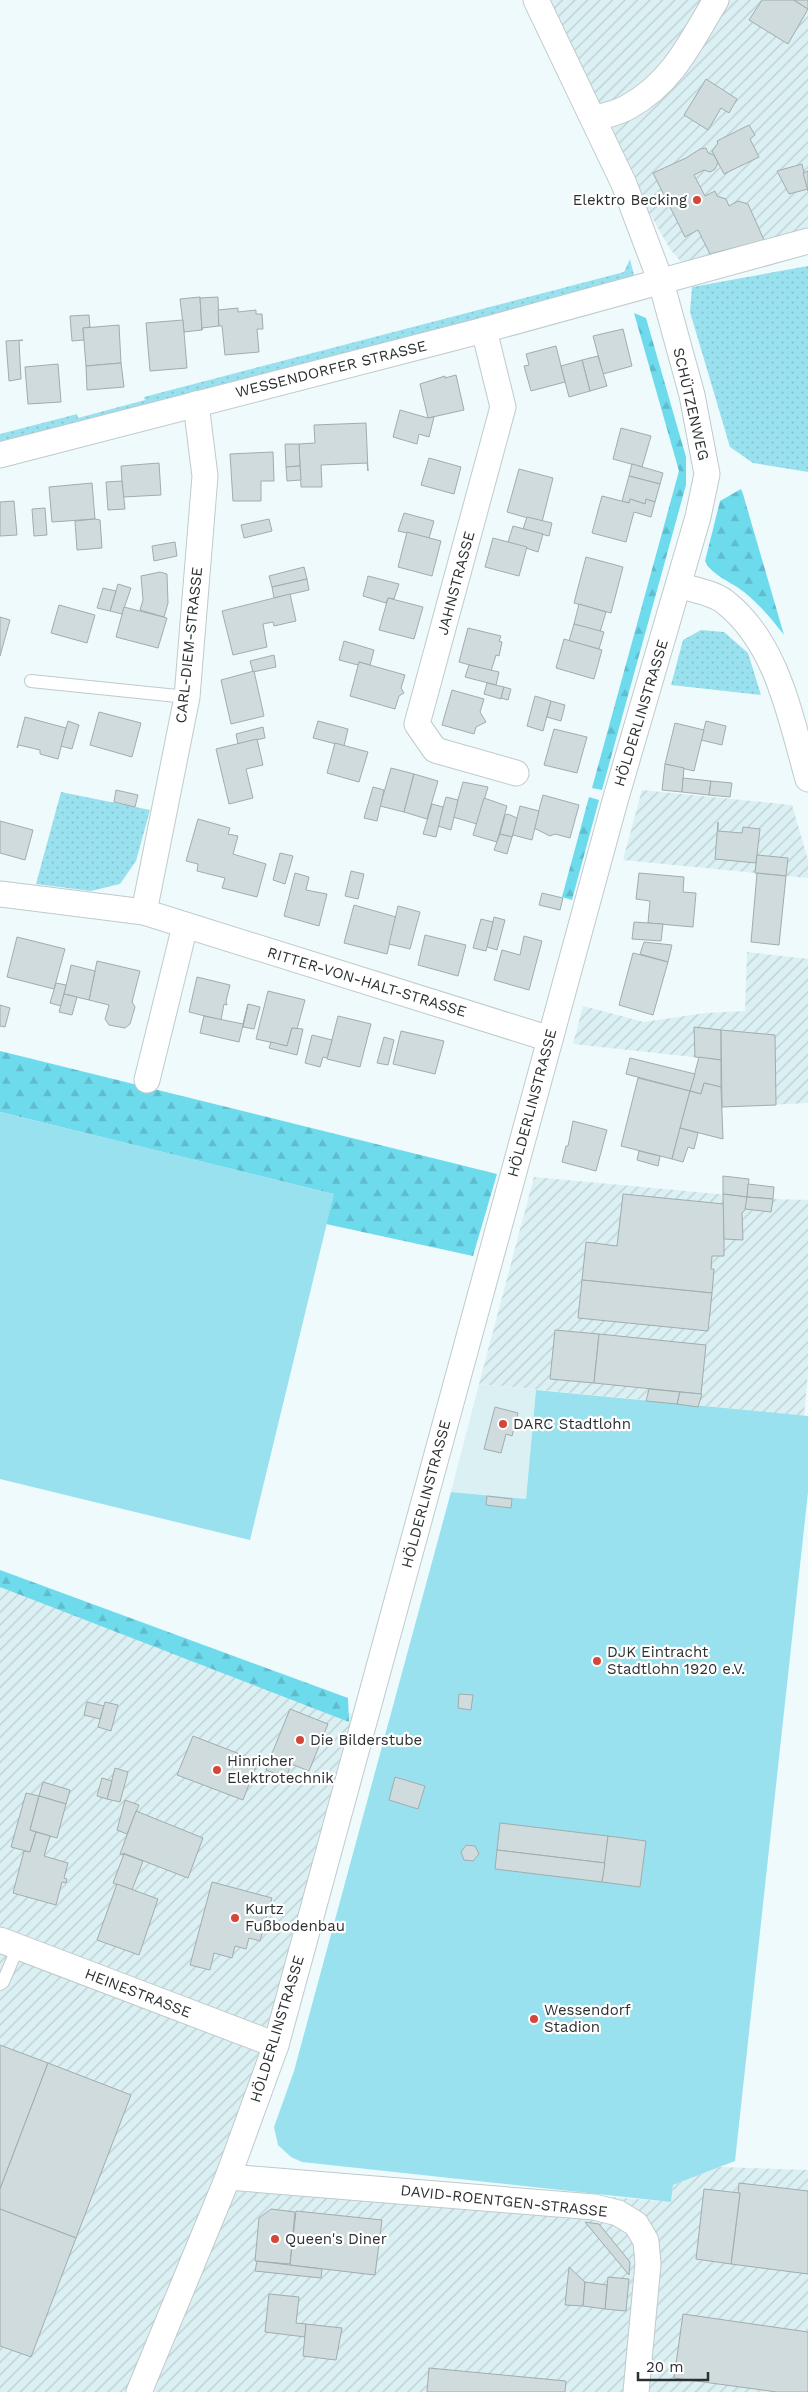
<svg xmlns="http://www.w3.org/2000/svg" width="808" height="2392" viewBox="0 0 808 2392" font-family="'Work Sans',sans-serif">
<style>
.built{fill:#dbf0f3}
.industrial{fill:url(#industrial-furrows)}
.grass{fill:url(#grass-dots)}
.forest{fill:url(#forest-firs)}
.garden{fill:#99e1ee}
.building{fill:#cfdbdd;stroke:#a1acae}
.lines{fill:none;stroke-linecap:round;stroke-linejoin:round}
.service-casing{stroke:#bfcacc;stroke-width:14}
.minor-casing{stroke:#bfcacc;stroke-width:27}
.service{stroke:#fff;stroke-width:12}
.minor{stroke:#fff;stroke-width:25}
.poi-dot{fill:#d44738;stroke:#fff;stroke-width:2}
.labels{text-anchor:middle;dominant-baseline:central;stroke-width:4.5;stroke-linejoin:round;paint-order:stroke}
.poi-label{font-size:15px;fill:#2c3031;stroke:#fff;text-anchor:start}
.street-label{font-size:15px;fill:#2c3031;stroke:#fff}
</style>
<defs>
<pattern id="industrial-furrows" width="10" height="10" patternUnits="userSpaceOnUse" patternTransform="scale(1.25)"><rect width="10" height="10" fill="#dbf0f3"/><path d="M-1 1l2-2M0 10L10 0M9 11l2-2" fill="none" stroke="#bcced1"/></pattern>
<pattern id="grass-dots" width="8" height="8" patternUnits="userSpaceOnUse" patternTransform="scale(1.25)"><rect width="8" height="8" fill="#99e1ee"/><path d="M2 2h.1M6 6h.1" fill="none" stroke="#84c1cd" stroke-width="1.8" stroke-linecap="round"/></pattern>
<pattern id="forest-firs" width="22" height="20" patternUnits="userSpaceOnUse" patternTransform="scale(1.25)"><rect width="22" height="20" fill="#6edbed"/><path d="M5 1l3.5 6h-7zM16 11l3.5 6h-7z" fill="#5fbccc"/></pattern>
</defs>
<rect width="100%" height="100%" fill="#eefafc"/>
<!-- built -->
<polygon class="built" points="479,1384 536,1390 526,1499 451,1492"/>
<!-- industrial -->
<g class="industrial">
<polygon points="549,0 808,0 808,254 696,279 670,249 645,205"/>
<polygon points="642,790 792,805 808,860 808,878 623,860"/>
<polygon points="747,952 808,959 808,1103 722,1107 721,1060 573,1044 583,1006 644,1022 705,1013 745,1011"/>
<polygon points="534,1177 773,1199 808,1200 808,1373 804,1416 479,1384"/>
<polygon points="0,1587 376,1723 291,2026 246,2166 671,2202 673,2185 720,2167 808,2170 808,2392 0,2392"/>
</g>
<!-- grass -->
<g class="grass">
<polygon points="630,259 634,275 625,283 0,449 0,434 77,414 78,418 145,400 144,397 624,272"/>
<polygon points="808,266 808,472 753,463 730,447 690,312 692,287"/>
<polygon points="701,630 724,632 748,653 761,695 671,685 683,640"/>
<polygon points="61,792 150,810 136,861 120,884 91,891 36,884"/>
</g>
<!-- forest -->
<g class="forest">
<polygon points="634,313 646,318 686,457 686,485 602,790 592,788 679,471"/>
<path d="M741,489L743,494L784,635C772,619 760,605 744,592C732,582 712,576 705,561L720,501Z"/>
<polygon points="589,797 599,800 572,900 562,897"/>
<polygon points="0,1051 497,1174 473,1256 326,1224 333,1194 0,1112"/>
<polygon points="0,1570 348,1698 349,1722 0,1587"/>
</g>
<!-- garden -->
<g class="garden">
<polygon points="0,1112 334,1194 250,1540 0,1479"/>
<polygon points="536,1390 808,1416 808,1492 735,2161 673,2185 671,2202 302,2162 291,2157 278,2145 274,2127 294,2071 451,1492 526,1499"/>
</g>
<!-- building -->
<g class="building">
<polygon points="762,0 794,0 808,9 788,44 749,20"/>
<polygon points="794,0 808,0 808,9"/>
<polygon points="706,79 737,99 729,113 721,108 708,130 684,115"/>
<polygon points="749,125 755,135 750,139 759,157 724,174 712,151 718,143 717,141"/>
<polygon points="706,148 708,153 714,155 718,163 715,169 710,172 704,170 694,175 705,196 715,191 717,196 726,199 729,206 738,201 748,204 764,240 710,254 698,230 685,237 653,173 686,158 700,149"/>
<polygon points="802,164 808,189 789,194 777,171"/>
<polygon points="808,171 808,191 803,173"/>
<polygon points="200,297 202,330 184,332 180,299"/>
<polygon points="218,297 219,326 202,328 202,330 200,298"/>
<polygon points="238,308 238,312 256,310 256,314 262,314 263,329 257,329 259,352 225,355 222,326 219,326 218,310"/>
<polygon points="89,315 90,327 83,328 84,340 72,341 70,316"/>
<polygon points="183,320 187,368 150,371 146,323"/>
<polygon points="119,325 121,363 86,366 83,328"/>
<polygon points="623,329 632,366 603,374 593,336"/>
<polygon points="23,340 19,341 21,379 9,381 6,341"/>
<polygon points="556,346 565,382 531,391 524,366 529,365 526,354"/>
<polygon points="598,356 607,386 590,391 582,360"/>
<polygon points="582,360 590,391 569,397 561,366"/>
<polygon points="121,363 124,387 87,390 86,366"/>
<polygon points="58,364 61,402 28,404 25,367"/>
<polygon points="456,375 464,410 428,418 420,384 445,376 445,378"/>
<polygon points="400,410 428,418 434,417 429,437 419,434 417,444 393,437"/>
<polygon points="366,423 368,471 367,463 321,465 322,487 301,487 299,444 315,443 314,425"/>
<polygon points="621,428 651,436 642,467 613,459"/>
<polygon points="285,444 299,444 300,466 286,467"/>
<polygon points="273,452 274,481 261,481 261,501 233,501 230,454"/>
<polygon points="429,458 461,467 454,494 421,485"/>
<polygon points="159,463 161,495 123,497 121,466"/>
<polygon points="632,464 663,473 660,484 629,476"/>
<polygon points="300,466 301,480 287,481 286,467"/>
<polygon points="519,469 553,478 542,522 507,512"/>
<polygon points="629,476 660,484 655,502 646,499 645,504 630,499 629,503 622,501"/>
<polygon points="122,481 125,509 108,510 106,482"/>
<polygon points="92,483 95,519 52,522 49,487"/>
<polygon points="602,496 629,503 630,499 645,504 646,499 655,502 651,517 634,512 626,542 592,533"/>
<polygon points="14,501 17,535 0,536 0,502"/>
<polygon points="45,508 47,535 34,536 32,509"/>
<polygon points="404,513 434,521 429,538 398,531"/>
<polygon points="527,517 552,523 549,536 523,529"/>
<polygon points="95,519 100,520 102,548 77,550 75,521"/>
<polygon points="269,519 272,531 244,538 241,525"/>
<polygon points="513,526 543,534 538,552 508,542"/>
<polygon points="407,532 441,541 432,576 398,567"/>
<polygon points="493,538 527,547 519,576 485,567"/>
<polygon points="175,542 177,556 154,561 152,546"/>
<polygon points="586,557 623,567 611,613 574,603"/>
<polygon points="304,567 307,579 272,587 269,576"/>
<polygon points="160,572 167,574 168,603 164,617 140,610 143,600 141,576"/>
<polygon points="368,576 399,584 394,599 388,598 386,603 363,596"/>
<polygon points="307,579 309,590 274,598 272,587"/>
<polygon points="118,584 131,588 122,614 110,611"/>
<polygon points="103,588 116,591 110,611 97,608"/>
<polygon points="290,594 296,621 274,626 273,622 263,624 267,647 233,655 222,611"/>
<polygon points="388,598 423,607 414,639 379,630"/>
<polygon points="579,604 606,612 600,632 574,624"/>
<polygon points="59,605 95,615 87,643 51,633"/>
<polygon points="124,607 167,618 158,648 116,637"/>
<polygon points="0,617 10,620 0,656"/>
<polygon points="574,624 604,632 599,649 569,641"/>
<polygon points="468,628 501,636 499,641 502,642 499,656 496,655 491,671 459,662"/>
<polygon points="564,639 602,650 594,679 556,668"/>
<polygon points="344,641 374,650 370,665 359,662 358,665 339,660"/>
<polygon points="274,655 276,667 253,672 250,661"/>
<polygon points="359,662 405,675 401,688 404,693 399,696 395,709 350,696"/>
<polygon points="469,665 499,672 496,685 465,677"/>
<polygon points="254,671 264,716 231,724 221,680"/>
<polygon points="487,683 504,687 501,699 484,694"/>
<polygon points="504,687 511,689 508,700 501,698"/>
<polygon points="452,690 484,699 480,712 486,722 476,727 474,734 442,725"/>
<polygon points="535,696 551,701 543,731 527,726"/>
<polygon points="551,701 565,705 561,721 547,717"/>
<polygon points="99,712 141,723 132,757 90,745"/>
<polygon points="25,717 66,728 58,759 40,754 40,750 19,745 17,748"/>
<polygon points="68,721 79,725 72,749 61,746"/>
<polygon points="318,721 348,729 344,746 313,738"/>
<polygon points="706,721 726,726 722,745 701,740"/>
<polygon points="675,723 704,730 694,771 665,764"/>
<polygon points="263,727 265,738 238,744 236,734"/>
<polygon points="554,729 587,737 577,773 544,765"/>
<polygon points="257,739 263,765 246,769 253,798 229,804 216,749"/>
<polygon points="335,743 368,752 359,782 327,773"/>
<polygon points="665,764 684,768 682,792 662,790"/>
<polygon points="391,768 414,774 404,812 380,806"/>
<polygon points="414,774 438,781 427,819 404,812"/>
<polygon points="683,778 711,781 709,795 682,792"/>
<polygon points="711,781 732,783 730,797 709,795"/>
<polygon points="463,782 488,787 477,824 453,817"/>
<polygon points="373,787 384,790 377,821 364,818"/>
<polygon points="116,790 138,795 135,807 114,802"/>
<polygon points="543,795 579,805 570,838 555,834 550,836 534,828"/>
<polygon points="446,797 458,800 451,830 438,826"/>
<polygon points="484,798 507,806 497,842 473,835"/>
<polygon points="432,804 443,807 436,837 423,834"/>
<polygon points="520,806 539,811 532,840 513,835 512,837"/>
<polygon points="508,814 517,818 512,837 500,834 505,815"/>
<polygon points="198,819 230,828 228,834 238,836 233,854 266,864 257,897 222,888 225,878 197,871 198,864 186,861"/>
<polygon points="0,821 33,830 25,860 0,853"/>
<polygon points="718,822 718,831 742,833 743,827 760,829 756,863 715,859"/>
<polygon points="500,834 512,837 507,854 494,850"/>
<polygon points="280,853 293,856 285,884 273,880"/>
<polygon points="757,855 788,858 786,876 755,873"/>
<polygon points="351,871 364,874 358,899 345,896"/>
<polygon points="295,873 309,877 306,890 327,894 319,926 284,916"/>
<polygon points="639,873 684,877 683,892 696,893 693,927 648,923 650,901 636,899"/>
<polygon points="757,873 786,876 779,945 751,942"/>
<polygon points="542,893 563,898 560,910 539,905"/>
<polygon points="354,905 396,917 387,954 344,943"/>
<polygon points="398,906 420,912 410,949 389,944"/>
<polygon points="494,917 505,920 497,950 487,947"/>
<polygon points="481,919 493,922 486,951 473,948"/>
<polygon points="634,922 663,924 661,941 632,939"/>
<polygon points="425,935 466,945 458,976 418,965"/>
<polygon points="524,936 542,941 529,990 494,980 502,950 520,955"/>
<polygon points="17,937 65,949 54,989 7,977"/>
<polygon points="644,942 672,945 668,962 640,954"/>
<polygon points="633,953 668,962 653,1015 619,1005"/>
<polygon points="97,961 140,971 132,1002 135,1007 130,1024 125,1028 109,1025 105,1019 109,1005 89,1000"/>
<polygon points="71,965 95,971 89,1000 64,994"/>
<polygon points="197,977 230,985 226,1001 227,1005 224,1004 221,1020 189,1012"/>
<polygon points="56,983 66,985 61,1006 50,1003"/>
<polygon points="268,991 305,1000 297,1029 292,1028 287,1046 256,1039"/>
<polygon points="64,994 77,997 72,1015 59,1012"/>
<polygon points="248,1004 260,1007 254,1029 243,1027"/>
<polygon points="248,1004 239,1042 200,1033 204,1016 243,1024"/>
<polygon points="0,1005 10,1008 5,1027 0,1026"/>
<polygon points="338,1016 371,1024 360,1067 327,1059"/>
<polygon points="694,1027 721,1030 721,1060 695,1057"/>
<polygon points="292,1028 303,1029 297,1055 269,1048 271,1042 287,1046"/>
<polygon points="721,1030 775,1035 776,1105 722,1107"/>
<polygon points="401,1031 444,1041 435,1074 393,1064"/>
<polygon points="312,1035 332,1040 327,1058 323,1057 320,1067 305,1063"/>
<polygon points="384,1037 394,1040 388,1065 377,1063"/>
<polygon points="699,1057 721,1060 721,1087 704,1083 701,1094 690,1091"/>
<polygon points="630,1058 695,1074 690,1091 626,1074"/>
<polygon points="638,1078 690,1091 672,1159 621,1146"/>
<polygon points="704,1083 721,1087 723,1139 680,1128 690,1091 701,1094"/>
<polygon points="573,1121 607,1130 596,1171 562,1162 566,1146 568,1146"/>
<polygon points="680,1128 698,1133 694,1149 688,1147 683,1162 672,1159"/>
<polygon points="639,1151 660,1156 658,1166 637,1160"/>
<polygon points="723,1176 749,1179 747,1197 723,1194"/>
<polygon points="748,1184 774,1187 773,1199 747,1197"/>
<polygon points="623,1194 724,1204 724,1256 712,1256 711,1269 714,1269 712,1293 582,1280 586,1242 617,1246"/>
<polygon points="723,1194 747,1197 746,1209 742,1213 743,1240 724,1239"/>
<polygon points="747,1197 773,1199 771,1212 745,1209"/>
<polygon points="582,1280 712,1293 708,1331 578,1318"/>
<polygon points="555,1330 599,1334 594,1383 550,1379"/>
<polygon points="599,1334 706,1345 701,1394 594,1383"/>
<polygon points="649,1389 680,1392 677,1404 646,1401"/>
<polygon points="680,1392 702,1394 698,1407 677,1404"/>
<polygon points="495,1407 518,1413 512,1436 506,1434 501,1453 484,1449"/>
<polygon points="487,1496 512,1499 511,1508 486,1505"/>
<polygon points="459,1694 473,1695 471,1710 458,1708"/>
<polygon points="87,1702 104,1706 100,1719 84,1715"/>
<polygon points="105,1702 118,1705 111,1731 98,1727"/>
<polygon points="290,1709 328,1724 309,1771 271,1756"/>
<polygon points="193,1736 258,1761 243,1800 177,1775"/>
<polygon points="271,1756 291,1764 286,1778 266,1770"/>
<polygon points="115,1768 128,1772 120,1802 107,1799"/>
<polygon points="395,1777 425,1786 418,1809 389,1800"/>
<polygon points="102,1778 112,1781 107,1799 97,1796"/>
<polygon points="43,1782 70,1790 66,1804 39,1796"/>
<polygon points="26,1793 39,1796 30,1830 36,1832 30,1852 11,1847"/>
<polygon points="39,1796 66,1804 57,1838 30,1830"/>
<polygon points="125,1800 139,1805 127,1834 117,1830"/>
<polygon points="136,1811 203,1838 188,1878 123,1853 123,1855 120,1854"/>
<polygon points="500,1823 608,1836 605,1863 497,1850"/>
<polygon points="36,1832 50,1836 44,1856 68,1863 64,1878 67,1879 66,1883 62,1882 56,1905 13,1893 24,1851 30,1852"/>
<polygon points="608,1836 646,1841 640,1887 602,1882"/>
<polygon points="466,1845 475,1846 479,1854 473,1861 464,1860 461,1852"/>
<polygon points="497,1850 605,1863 602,1882 495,1869"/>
<polygon points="124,1854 143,1861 132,1890 113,1883"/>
<polygon points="212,1882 272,1898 260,1941 249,1938 246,1949 235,1946 232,1958 214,1953 210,1970 190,1965"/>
<polygon points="117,1884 158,1899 139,1955 97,1940"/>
<polygon points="0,2045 48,2063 0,2189"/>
<polygon points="48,2063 131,2095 76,2238 0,2209 0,2189"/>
<polygon points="739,2183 808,2191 808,2274 731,2264 740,2193 738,2193"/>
<polygon points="704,2189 740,2193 731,2264 696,2259"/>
<polygon points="0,2209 76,2238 31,2357 0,2346"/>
<polygon points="271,2209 295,2212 290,2264 255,2261 259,2218"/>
<polygon points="296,2211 382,2220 375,2275 290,2265"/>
<polygon points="585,2222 599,2224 630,2262 629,2275"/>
<polygon points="257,2261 322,2269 321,2278 255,2271"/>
<polygon points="569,2267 585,2282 583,2306 565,2305"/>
<polygon points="608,2277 629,2279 626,2311 605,2309"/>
<polygon points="585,2282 607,2285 605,2309 583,2306"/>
<polygon points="269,2294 299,2297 296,2323 306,2324 305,2337 265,2332"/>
<polygon points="683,2314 808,2332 808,2392 777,2392 674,2378"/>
<polygon points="306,2324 342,2328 336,2360 303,2356"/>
<polygon points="429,2368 566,2381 565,2392 427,2392"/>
</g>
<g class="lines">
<defs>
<g id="service">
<polyline points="31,681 187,697"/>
<polyline points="0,1984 3,1982 18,1947"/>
</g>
<g id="minor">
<path d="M595,119C605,115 618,113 628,107C673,82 690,43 716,0"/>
<polyline points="484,330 503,407 417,724 435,750 516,773"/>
<polyline points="0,455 484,330 808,241"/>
<path d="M679,585C693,590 714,593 725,602C778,644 790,717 808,779"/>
<polyline points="0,894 144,912 550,1039"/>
<polyline points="144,912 187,697 205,476 196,404"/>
<polyline points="147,1080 185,926"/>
<polyline points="0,1940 276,2045"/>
<polyline points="228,2177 594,2207 618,2213 636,2224 646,2241 648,2264 636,2392"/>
<polyline points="139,2392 228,2177 276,2045 615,801 698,517 707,474 692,395 661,282 624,184 536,0"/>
</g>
</defs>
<!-- service casing -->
<use href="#service" class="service-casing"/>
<!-- minor casing -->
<use href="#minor" class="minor-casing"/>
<!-- service -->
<use href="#service" class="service"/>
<!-- minor -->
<use href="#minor" class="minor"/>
</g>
<!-- markers -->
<g class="poi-dot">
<circle cx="697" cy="200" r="5"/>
<circle cx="503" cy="1424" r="5"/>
<circle cx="597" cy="1661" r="5"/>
<circle cx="300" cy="1740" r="5"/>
<circle cx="217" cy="1770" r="5"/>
<circle cx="235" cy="1918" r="5"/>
<circle cx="534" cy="2019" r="5"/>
<circle cx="275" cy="2239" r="5"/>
</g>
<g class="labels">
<!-- poi labels -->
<g class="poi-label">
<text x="687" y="200" text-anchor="end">Elektro Becking</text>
<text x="513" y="1424">DARC Stadtlohn</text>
<text x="607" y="1652">DJK Eintracht<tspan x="607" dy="17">Stadtlohn 1920 e.V.</tspan></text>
<text x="310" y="1740">Die Bilderstube</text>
<text x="227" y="1761">Hinricher<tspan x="227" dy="17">Elektrotechnik</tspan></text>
<text x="245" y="1909">Kurtz<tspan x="245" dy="17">Fußbodenbau</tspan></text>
<text x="544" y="2010">Wessendorf<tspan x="544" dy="17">Stadion</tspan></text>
<text x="285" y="2239">Queen's Diner</text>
</g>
<!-- street labels -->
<g class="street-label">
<text transform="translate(331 369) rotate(-14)">WESSENDORFER STRASSE</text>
<text transform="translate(691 404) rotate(77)">SCHÜTZENWEG</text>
<text transform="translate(456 583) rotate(-75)">JAHNSTRASSE</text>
<text transform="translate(189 645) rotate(-84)">CARL-DIEM-STRASSE</text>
<text transform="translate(641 713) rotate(-73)">HÖLDERLINSTRASSE</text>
<text transform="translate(367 982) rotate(17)">RITTER-VON-HALT-STRASSE</text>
<text transform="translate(532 1103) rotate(-75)">HÖLDERLINSTRASSE</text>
<text transform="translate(426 1494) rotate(-75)">HÖLDERLINSTRASSE</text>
<text transform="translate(138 1993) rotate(21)">HEINESTRASSE</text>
<text transform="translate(277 2029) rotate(-73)">HÖLDERLINSTRASSE</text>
<text transform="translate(504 2201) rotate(6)">DAVID-ROENTGEN-STRASSE</text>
</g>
</g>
<!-- scale -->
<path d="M638 2372v8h70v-8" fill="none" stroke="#2c3031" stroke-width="2.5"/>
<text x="646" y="2372" font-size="15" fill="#2c3031" stroke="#ffffff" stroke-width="4" paint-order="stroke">20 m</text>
</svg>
